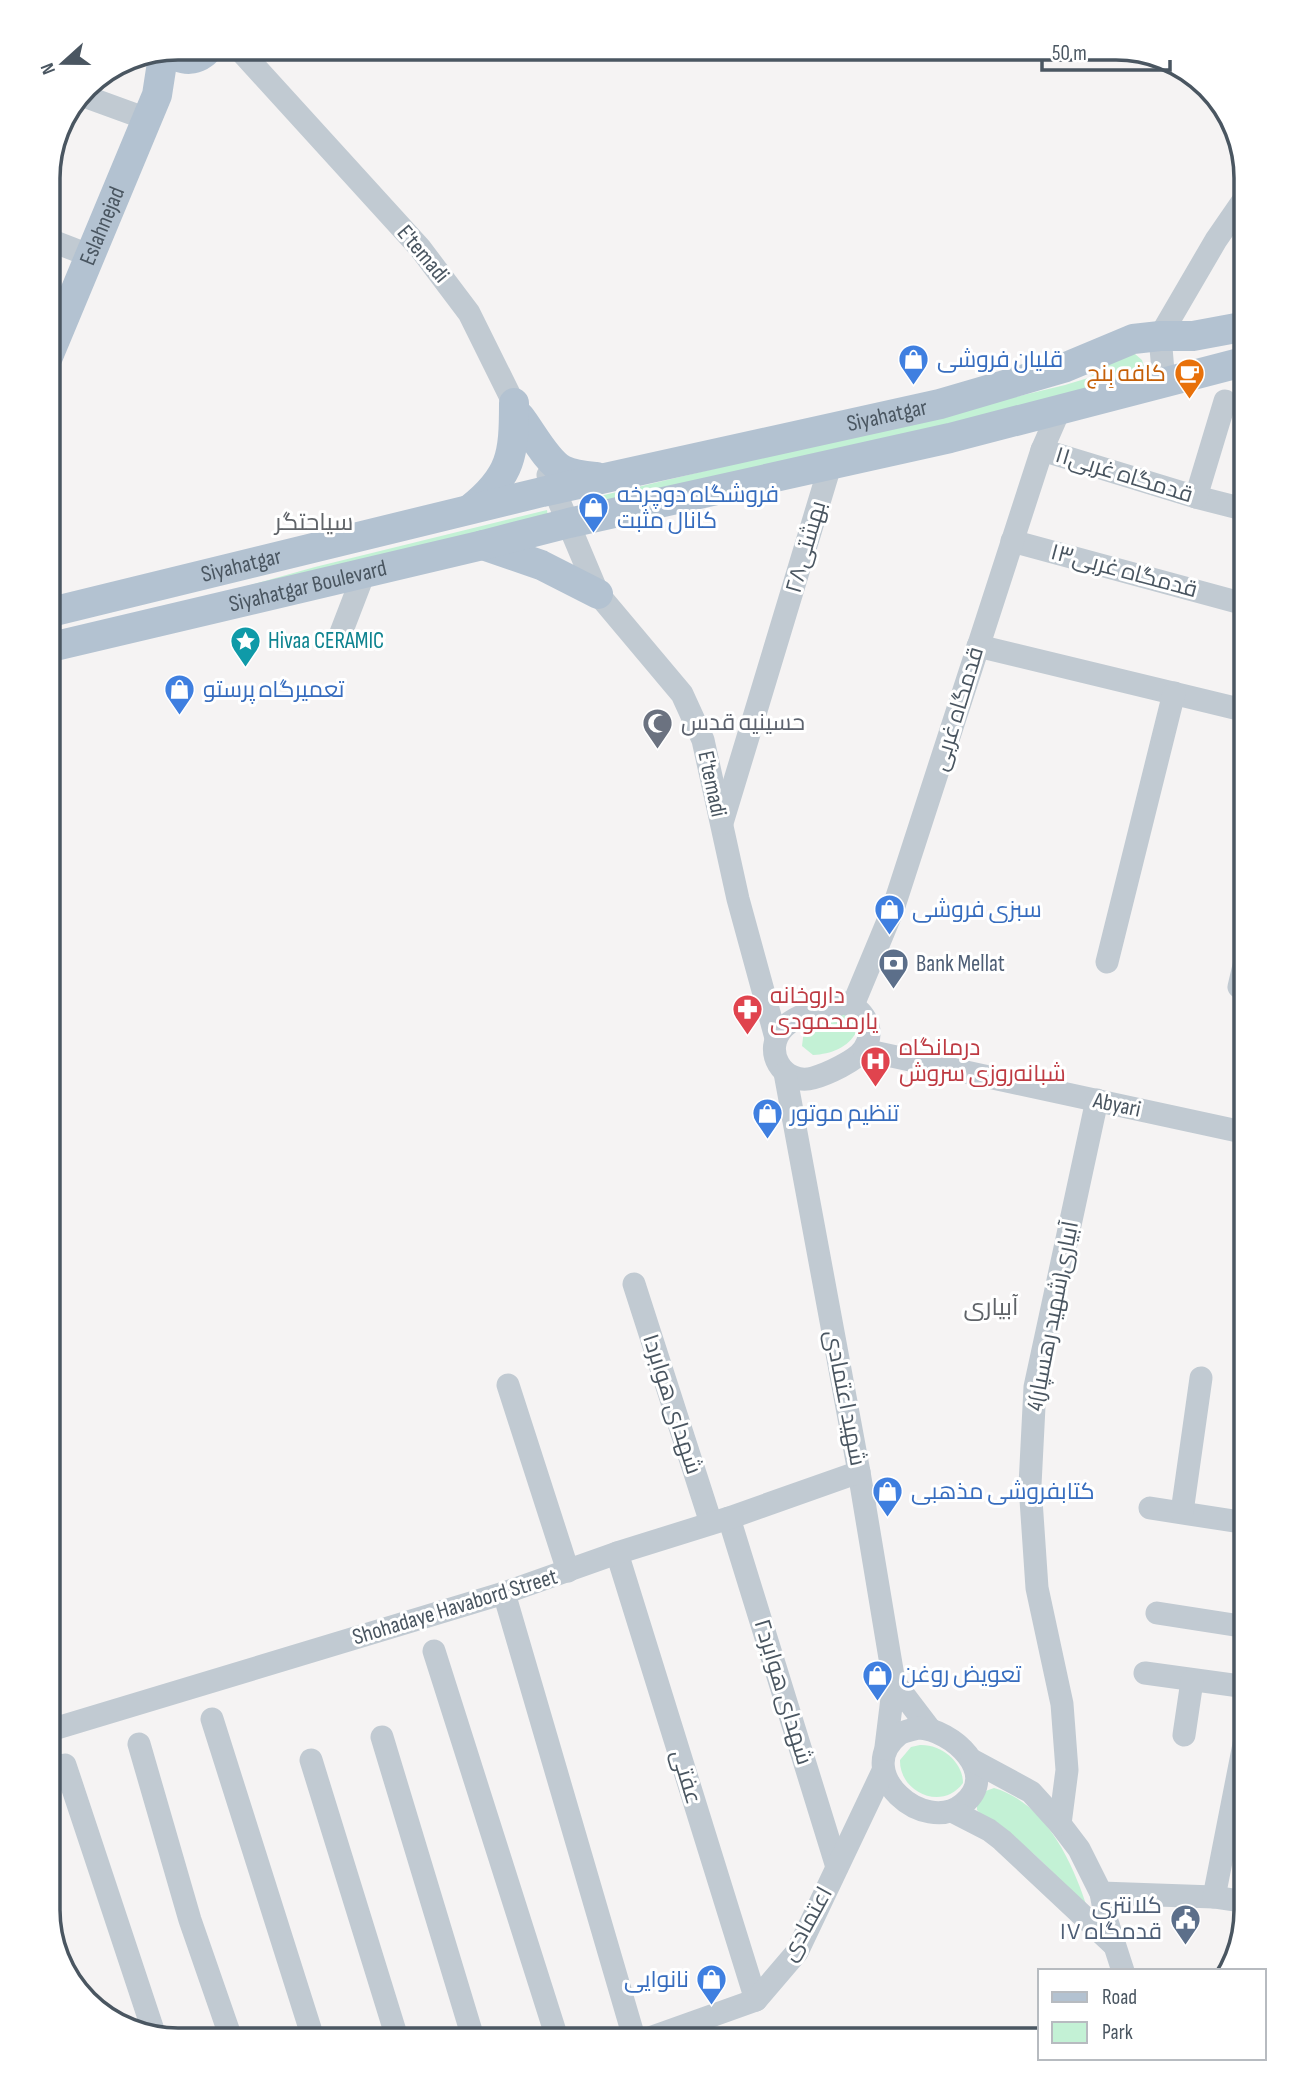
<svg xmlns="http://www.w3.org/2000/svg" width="1294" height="2088" viewBox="0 0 1294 2088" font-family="'Sofia Sans Condensed',Cairo,sans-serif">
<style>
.green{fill:#c3f1d5}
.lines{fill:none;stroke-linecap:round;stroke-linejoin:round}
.minor{stroke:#c1cad2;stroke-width:23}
.major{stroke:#b3c2d1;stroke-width:30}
.labels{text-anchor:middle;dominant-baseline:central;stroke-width:6;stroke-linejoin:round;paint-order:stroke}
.street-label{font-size:23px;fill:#4a5661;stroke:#fff}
.shop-label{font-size:23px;fill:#366cbe;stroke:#fff;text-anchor:start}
.food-label{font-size:23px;fill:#c56008;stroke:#fff;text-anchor:end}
.culture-label{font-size:23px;fill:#0d838f;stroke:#fff;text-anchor:start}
.worship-label{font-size:23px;fill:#5b616d;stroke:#fff;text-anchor:start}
.service-label{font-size:23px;fill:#4e5e75;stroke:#fff;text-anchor:start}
.health-label{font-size:23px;fill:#be3a42;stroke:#fff;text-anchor:start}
.neighbourhood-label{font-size:24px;fill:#5f6368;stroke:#fff}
.rim{fill:none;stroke:#4a5661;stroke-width:3.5}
</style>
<rect width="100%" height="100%" fill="#f5f3f3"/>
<!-- green -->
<g class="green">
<polygon points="1135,354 1142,360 1145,370 1139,380 581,510 579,501 1065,385 1088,378 1123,356"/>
<polygon points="547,510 548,518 236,589 315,567"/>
<path d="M843,1014L854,1020L857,1031C848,1048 831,1054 813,1055L802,1046L804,1030L821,1018Z"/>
<path d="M920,1745C941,1744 963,1762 963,1783C942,1812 899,1792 900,1760L911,1747Z"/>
<path d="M994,1788C1046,1803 1073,1863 1088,1910C1071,1893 1056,1874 1038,1858C1019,1840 994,1829 977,1810V1799L983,1792Z"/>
</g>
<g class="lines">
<!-- minor -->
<g class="minor">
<polyline points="237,47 420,248 469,313 520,416"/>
<polyline points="81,95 147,119"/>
<polyline points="47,239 91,256"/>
<polyline points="1164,383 1160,336 1216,240 1247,195"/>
<polyline points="1042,450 1196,497 1247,510"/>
<polyline points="548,475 598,594 682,694 703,740 738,899 776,1038"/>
<polyline points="1196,497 1225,401"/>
<polyline points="1012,541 1237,602"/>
<polyline points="339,638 364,573"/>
<polyline points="978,646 1247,711"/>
<polyline points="722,823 830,466"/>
<polyline points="1107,962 1174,693"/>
<polyline points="1239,987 1247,953"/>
<path d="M844,1003C863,1007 877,1030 864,1049C856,1061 827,1074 813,1078C783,1086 761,1050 784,1027C799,1013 824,1008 844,1003Z"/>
<polyline points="853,1005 893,909 1042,450 1059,411"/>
<polyline points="864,1050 1247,1133"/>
<polyline points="785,1073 859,1472 894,1682 886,1747"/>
<polyline points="634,1284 711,1523"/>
<polyline points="508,1385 568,1571"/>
<polyline points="1150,1508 1247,1523"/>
<polyline points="1182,1512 1201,1378"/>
<polyline points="729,1518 837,1867"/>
<polyline points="617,1553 756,2000"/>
<polyline points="504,1593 635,2041"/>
<polyline points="1157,1613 1247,1627"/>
<polyline points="434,1651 558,2041"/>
<polyline points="1145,1673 1247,1687"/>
<polyline points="894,1682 929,1728"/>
<polyline points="212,1719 314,2041"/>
<path d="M918,1728C952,1729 1001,1774 963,1804C924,1836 852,1772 898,1735C903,1731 912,1730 918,1728Z"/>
<polyline points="47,1731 504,1593 617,1553 729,1518 859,1472"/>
<polyline points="1184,1735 1192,1681"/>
<polyline points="382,1737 474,2041"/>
<polyline points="139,1744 190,1920 232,2041"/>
<polyline points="311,1760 398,2041"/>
<polyline points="972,1760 1031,1792 1060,1824 1079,1849 1101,1893 1105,1915 1123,1971"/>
<polyline points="65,1765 155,2036"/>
<polyline points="952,1811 989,1830 1002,1840 1113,1944"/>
<polyline points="1060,1824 1067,1770 1062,1704 1037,1588 1030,1485 1035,1387 1097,1100"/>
<polyline points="1101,1893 1214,1897 1247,1902"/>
<polyline points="1214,1897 1247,1729"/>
<polyline points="641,2041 756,2000 797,1952 883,1771"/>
</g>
<!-- major -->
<g class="major">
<path d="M169,49C182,63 198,62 210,47"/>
<path id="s1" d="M47,359L157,95L164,50"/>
<path d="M520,417C531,431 547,462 563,470C573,475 585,476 596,477"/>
<path d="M470,509C512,476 514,454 514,403"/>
<polyline points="483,545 541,565 598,594"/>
<path id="s2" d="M47,613L542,492L940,404L1066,367L1133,339L1160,336H1193L1247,326"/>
<path id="s3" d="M47,648L483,545L569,523L950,438L1247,361"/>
</g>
</g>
<!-- icons -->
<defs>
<symbol id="shop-pin" viewBox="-11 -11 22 30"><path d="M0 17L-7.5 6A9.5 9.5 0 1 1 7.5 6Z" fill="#3f7fe0" stroke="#fff"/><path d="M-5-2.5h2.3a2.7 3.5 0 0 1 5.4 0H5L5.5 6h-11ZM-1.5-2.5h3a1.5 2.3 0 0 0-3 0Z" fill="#fff"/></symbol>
<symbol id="cafe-pin" viewBox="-11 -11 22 30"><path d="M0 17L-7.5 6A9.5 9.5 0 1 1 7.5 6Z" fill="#e8710a" stroke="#fff"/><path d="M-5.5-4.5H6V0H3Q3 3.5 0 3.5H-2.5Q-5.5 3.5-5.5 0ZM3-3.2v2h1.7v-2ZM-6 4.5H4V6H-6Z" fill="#fff"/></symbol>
<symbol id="sight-pin" viewBox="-11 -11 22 30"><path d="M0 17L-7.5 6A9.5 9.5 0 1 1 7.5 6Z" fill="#0f9aa8" stroke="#fff"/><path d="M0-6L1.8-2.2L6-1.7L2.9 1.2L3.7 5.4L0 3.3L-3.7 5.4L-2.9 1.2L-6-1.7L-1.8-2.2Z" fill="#fff"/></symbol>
<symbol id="mosque-pin" viewBox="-11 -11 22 30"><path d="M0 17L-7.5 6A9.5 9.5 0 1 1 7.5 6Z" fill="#6b7280" stroke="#fff"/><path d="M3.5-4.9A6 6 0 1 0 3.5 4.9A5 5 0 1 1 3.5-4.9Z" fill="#fff"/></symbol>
<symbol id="bank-pin" viewBox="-11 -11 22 30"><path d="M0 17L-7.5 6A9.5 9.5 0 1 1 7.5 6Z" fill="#5c6f8a" stroke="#fff"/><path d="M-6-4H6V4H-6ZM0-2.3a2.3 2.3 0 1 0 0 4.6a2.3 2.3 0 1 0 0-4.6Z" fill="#fff"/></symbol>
<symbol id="pharmacy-pin" viewBox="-11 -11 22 30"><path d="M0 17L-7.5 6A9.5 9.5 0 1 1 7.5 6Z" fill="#e0444e" stroke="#fff"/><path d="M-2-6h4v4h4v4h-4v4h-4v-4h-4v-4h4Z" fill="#fff"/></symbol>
<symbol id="hospital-pin" viewBox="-11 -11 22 30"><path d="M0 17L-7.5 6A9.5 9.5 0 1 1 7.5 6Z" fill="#e0444e" stroke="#fff"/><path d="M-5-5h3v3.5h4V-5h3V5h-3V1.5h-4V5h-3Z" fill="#fff"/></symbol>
<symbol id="civic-pin" viewBox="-11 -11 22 30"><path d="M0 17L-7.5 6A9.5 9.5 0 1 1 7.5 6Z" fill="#5c6f8a" stroke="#fff"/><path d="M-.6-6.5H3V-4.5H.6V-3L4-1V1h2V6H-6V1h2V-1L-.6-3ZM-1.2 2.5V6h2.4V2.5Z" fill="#fff"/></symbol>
</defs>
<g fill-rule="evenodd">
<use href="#shop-pin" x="896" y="342" width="35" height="47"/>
<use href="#cafe-pin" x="1172" y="356" width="35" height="47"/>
<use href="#shop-pin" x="576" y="490" width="35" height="47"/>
<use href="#sight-pin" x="228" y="624" width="35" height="47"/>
<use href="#shop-pin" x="162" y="672" width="35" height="47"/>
<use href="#mosque-pin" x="640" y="706" width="35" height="47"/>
<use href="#shop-pin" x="872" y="892" width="35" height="47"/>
<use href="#bank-pin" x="876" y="946" width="35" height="47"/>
<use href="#pharmacy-pin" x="730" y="992" width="35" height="47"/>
<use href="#hospital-pin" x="858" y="1044" width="35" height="47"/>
<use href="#shop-pin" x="750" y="1096" width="35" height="47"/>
<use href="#shop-pin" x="870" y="1474" width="35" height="47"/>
<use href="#shop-pin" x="860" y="1658" width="35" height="47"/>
<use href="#civic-pin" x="1168" y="1902" width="35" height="47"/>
<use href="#shop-pin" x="694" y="1962" width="35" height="47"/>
</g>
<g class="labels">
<!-- street labels -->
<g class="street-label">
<text stroke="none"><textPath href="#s1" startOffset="144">Eslahnejad</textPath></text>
<text transform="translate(423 254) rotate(50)">E'temadi</text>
<text stroke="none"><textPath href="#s2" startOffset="863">Siyahatgar</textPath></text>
<text transform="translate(1124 475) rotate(17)">قدمگاه غربی۱۱</text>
<text transform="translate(806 547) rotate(-74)">۲۸بهشتی</text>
<text stroke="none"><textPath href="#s2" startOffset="200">Siyahatgar</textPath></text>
<text transform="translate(1124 571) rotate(15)">قدمگاه غربی۱۳</text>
<text stroke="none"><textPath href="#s3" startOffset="268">Siyahatgar Boulevard</textPath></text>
<text transform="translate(958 709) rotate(-73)">قدمگاه غربی</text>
<text transform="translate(712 784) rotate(78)">E'temadi</text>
<text transform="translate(1117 1105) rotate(12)">Abyari</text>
<text transform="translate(1053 1316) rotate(-79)">4آبیاری(شهید رهسپار)</text>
<text transform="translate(845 1398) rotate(79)">شهید اعتمادی</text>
<text transform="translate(672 1404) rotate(72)">شهدای هوابرد۱</text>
<text transform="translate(455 1607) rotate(-17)">Shohadaye Havabord Street</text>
<text transform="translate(783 1692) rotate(73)">شهدای هوابرد۲</text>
<text transform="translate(686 1777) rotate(73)">عفتی</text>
<text transform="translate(807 1924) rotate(-61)">اعتمادی</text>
</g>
<!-- shop labels -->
<g class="shop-label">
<text x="937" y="360">قلیان فروشی</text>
<text x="617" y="495">فروشگاه دوچرخه<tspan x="617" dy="26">کانال مثبت</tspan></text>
<text x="203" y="690">تعمیرگاه پرستو</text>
<text x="912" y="910">سبزی فروشی</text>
<text x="790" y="1114">تنظیم موتور</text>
<text x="911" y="1492">کتابفروشی مذهبی</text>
<text x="901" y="1675">تعویض روغن</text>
<text x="689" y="1980" text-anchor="end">نانوایی</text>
</g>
<!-- food labels -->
<g class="food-label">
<text x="1166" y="374">کافه بِنج</text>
</g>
<!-- culture labels -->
<g class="culture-label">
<text x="268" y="641">Hivaa CERAMIC</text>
</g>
<!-- worship labels -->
<g class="worship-label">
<text x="681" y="723">حسینیه قدس</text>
</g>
<!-- service labels -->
<g class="service-label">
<text x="916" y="964">Bank Mellat</text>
<text x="1162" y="1906" text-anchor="end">کلانتری<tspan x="1162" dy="26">۱۷ قدمگاه</tspan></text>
</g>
<!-- health labels -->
<g class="health-label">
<text x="770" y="996">داروخانه<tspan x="770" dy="26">یارمحمودی</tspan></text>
<text x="899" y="1048">درمانگاه<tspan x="899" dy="26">شبانه‌روزی سروش</tspan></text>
</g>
<!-- neighbourhood labels -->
<g class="neighbourhood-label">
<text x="314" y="522">سیاحتگر</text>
<text x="991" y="1307">آبیاری</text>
</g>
</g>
<!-- crop -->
<path d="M0 0H1294V2088H0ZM178 60H1116A118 118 0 0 1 1234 178V1910A118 118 0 0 1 1116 2028H178A118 118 0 0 1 60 1910V178A118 118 0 0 1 178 60Z" fill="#fff" fill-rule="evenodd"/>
<path class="rim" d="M178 60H1116A118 118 0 0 1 1234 178V1910A118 118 0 0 1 1116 2028H178A118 118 0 0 1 60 1910V178A118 118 0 0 1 178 60Z"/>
<!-- legend -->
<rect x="1038" y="1969" width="228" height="91" fill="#ffffff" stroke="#b7bbc0" stroke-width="2"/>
<rect x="1052" y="1992" width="35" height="10" fill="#b3c2d1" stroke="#b7bbc0" stroke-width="2"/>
<text x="1102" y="2004" font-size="21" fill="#4a5661">Road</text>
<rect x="1052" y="2022" width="35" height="21" fill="#c3f1d5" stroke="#b7bbc0" stroke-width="2"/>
<text x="1102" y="2039" font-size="21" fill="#4a5661">Park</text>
<!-- north arrow -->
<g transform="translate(63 63) rotate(249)" stroke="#ffffff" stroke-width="5" paint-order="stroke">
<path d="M0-5L12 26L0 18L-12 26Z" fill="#4a5661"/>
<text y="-10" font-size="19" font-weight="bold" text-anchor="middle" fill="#4a5661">N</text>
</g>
<!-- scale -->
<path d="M1042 60v10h128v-10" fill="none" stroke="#4a5661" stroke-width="3.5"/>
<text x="1052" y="60" font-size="21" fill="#4a5661" stroke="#ffffff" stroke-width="5" paint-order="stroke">50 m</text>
</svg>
